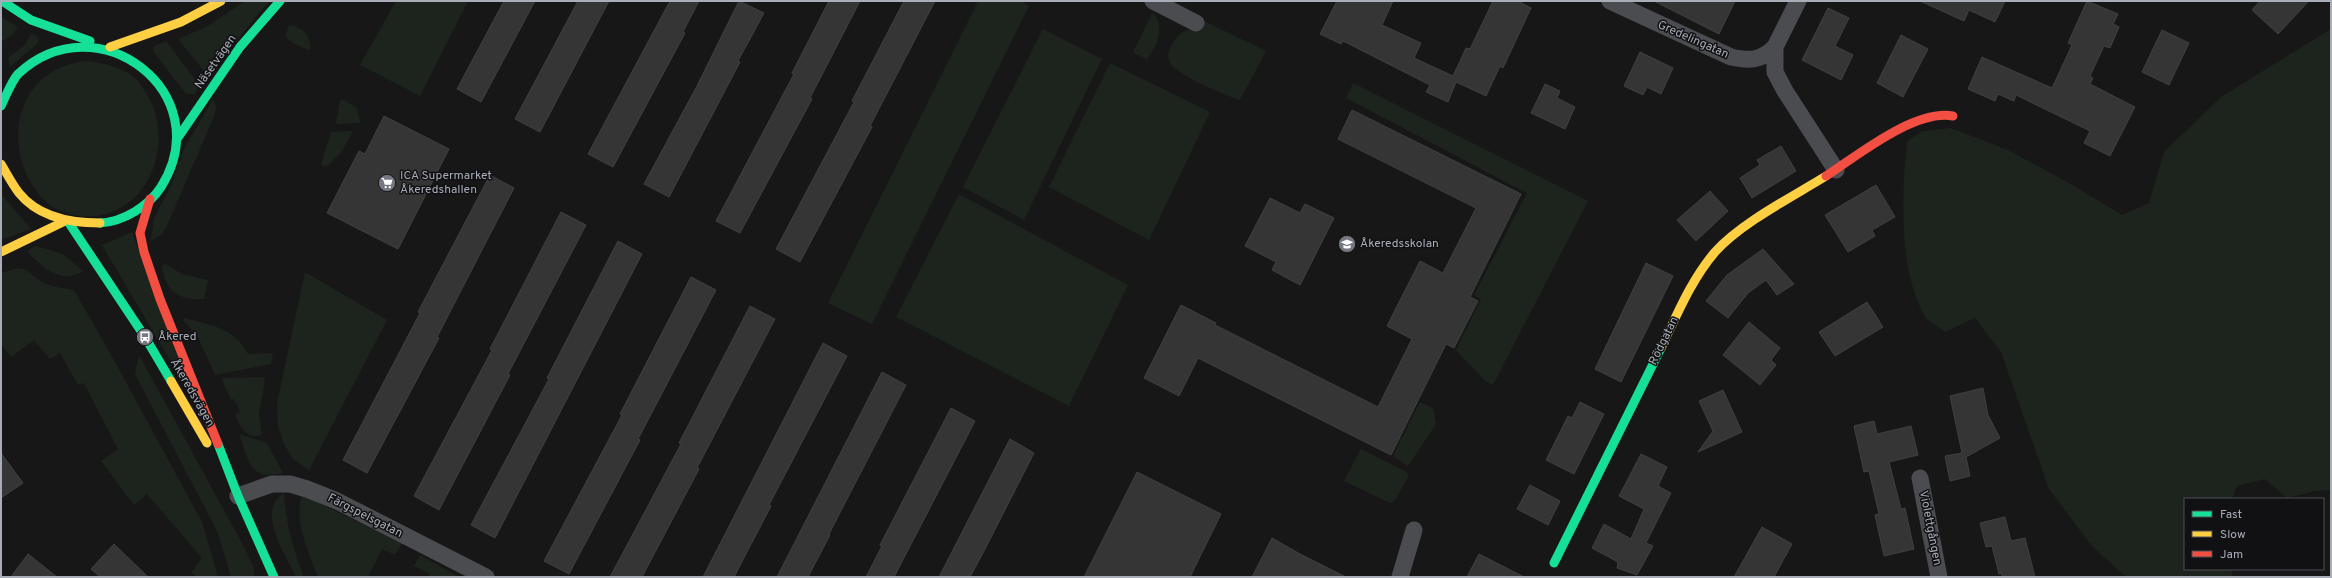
<svg xmlns="http://www.w3.org/2000/svg" width="2332" height="578" viewBox="0 0 2332 578" font-family="Overpass,sans-serif">
<style>
.green{fill:#1d241e}
.building{fill:#353536;stroke:#3f4043}
.lines{fill:none;stroke-linecap:round;stroke-linejoin:round}
.street{stroke:#4b4c50;stroke-width:17}
.fast{stroke:#16e098;stroke-width:9}
.slow{stroke:#ffcf43;stroke-width:9}
.jam{stroke:#f24e42;stroke-width:9}
.labels{text-anchor:middle;dominant-baseline:central;stroke-width:3;stroke-linejoin:round;paint-order:stroke}
.street-label{font-size:12px;fill:#a8adb8;stroke:#111113}
.poi-label{font-size:12px;fill:#a8adb8;stroke:#111113;text-anchor:start}
</style>
<rect width="100%" height="100%" fill="#171717"/>
<!-- green -->
<g class="green">
<polygon points="245,1 269,1 208,76 178,39 206,27"/>
<polygon points="396,1 468,1 420,96 360,65"/>
<polygon points="978,1 1020,1 1029,6 872,324 828,303"/>
<path d="M1152,13C1166,26 1157,46 1147,59L1133,53Z"/>
<polygon points="1,17 18,27 12,35 1,42"/>
<path d="M1202,20L1266,51L1240,100C1224,95 1181,77 1171,64C1165,57 1170,48 1174,41C1181,32 1185,29 1197,29Z"/>
<path d="M289,25C303,27 312,36 310,51L293,43L285,36Z"/>
<polygon points="1043,29 1102,59 1024,220 963,187"/>
<path d="M2331,29V490L2315,491L2287,498L2265,479L2237,486L2232,499H2185V569H2231L2233,577H2126L2091,545L2049,489L2001,352L1975,318L1945,332C1939,327 1928,322 1924,315C1898,268 1902,193 1907,141L1923,131L1951,128L2008,150L2071,184L2122,215L2149,203L2164,152L2221,97Z"/>
<polygon points="31,34 36,35 39,40 37,44 10,67 8,58 25,45"/>
<polygon points="166,41 199,85 195,94 186,94 153,51 154,46"/>
<path d="M87,61C102,63 117,66 130,74C137,78 143,88 147,95C175,140 151,211 94,216C80,218 63,213 51,206C0,164 6,69 87,61Z"/>
<polygon points="1110,63 1210,112 1149,240 1049,187"/>
<polygon points="1353,83 1588,201 1493,385 1484,380 1456,350 1481,299 1474,295 1527,193 1346,98"/>
<polygon points="213,99 216,106 215,114 166,228 161,235 151,241 154,218 170,188 184,149"/>
<polygon points="340,100 346,101 357,108 360,123 336,124"/>
<polygon points="353,131 342,151 327,166 323,166 321,164 331,132"/>
<polygon points="1,194 31,229 1,240"/>
<polygon points="959,194 1128,285 1069,406 896,317"/>
<polygon points="132,232 193,399 102,245"/>
<path d="M36,246L63,254L83,271C61,285 41,267 27,251Z"/>
<path d="M165,264L182,274L208,280L204,299C179,300 166,293 162,266Z"/>
<path d="M18,268C31,270 29,274 39,280C49,287 63,288 74,290L115,362L202,522L218,577H198L191,573L202,558L147,494L134,505L101,461L118,449L84,383L78,385L60,353L50,359L34,340L11,357L1,344V273Z"/>
<polygon points="305,272 387,320 309,470 293,459 284,444 278,426 277,403"/>
<path d="M185,318C213,326 233,327 248,354L273,353L271,364L215,375L197,335L183,320Z"/>
<polygon points="139,355 243,545 254,568 254,577 231,577 218,533 135,374"/>
<path d="M263,377L265,380L259,414L262,435C247,440 240,427 235,415L240,412L234,399L231,400L221,378Z"/>
<polygon points="1420,402 1433,408 1436,424 1408,466 1393,456"/>
<path d="M239,434L267,443L283,473C249,481 249,461 239,434Z"/>
<polygon points="1361,449 1405,471 1409,476 1394,502 1390,503 1344,481"/>
<path d="M284,493C286,524 293,549 304,577H296C286,555 255,511 284,493Z"/>
<path d="M302,495L402,543L395,555L382,549L368,577H318C309,553 293,520 302,495Z"/>
<polygon points="420,555 459,577 428,577 430,574 414,566"/>
</g>
<!-- building -->
<g class="building">
<polygon points="504,1 535,1 481,102 457,89"/>
<polygon points="578,1 609,1 540,132 515,119"/>
<polygon points="670,1 699,1 683,32 685,33 613,167 588,154"/>
<polygon points="739,1 764,13 738,61 740,62 669,197 644,184 697,86"/>
<polygon points="829,1 860,1 810,98 812,99 740,233 716,221 794,74 792,73"/>
<polygon points="904,1 935,1 870,126 872,127 800,262 776,249 854,102 852,101"/>
<polygon points="1337,1 1393,1 1382,25 1421,43 1414,58 1453,76 1466,48 1470,49 1493,1 1518,1 1531,8 1503,68 1500,66 1486,96 1456,82 1448,102 1426,92 1430,85 1343,41 1341,44 1320,34"/>
<polygon points="1654,1 1735,1 1719,34"/>
<polygon points="1920,1 2005,1 1995,22 1969,10 1964,21"/>
<polygon points="2087,1 2118,14 2113,24 2119,27 2110,48 2104,46 2090,76 2093,78 2090,84 2135,107 2110,156 2084,143 2090,131 2016,95 2014,101 1998,94 1995,101 1968,89 1982,57 2052,88 2072,45 2068,43"/>
<polygon points="2260,1 2309,1 2278,34 2252,10"/>
<polygon points="1828,8 1849,18 1835,46 1853,55 1841,80 1802,60"/>
<polygon points="2162,30 2189,43 2169,85 2142,72"/>
<polygon points="1901,35 1928,49 1903,97 1877,83"/>
<polygon points="1640,52 1673,68 1661,94 1647,87 1643,95 1624,86"/>
<polygon points="1545,84 1560,91 1557,98 1575,107 1565,129 1531,113"/>
<polygon points="1352,110 1521,194 1470,297 1478,301 1454,348 1446,344 1391,455 1198,358 1179,396 1144,378 1181,305 1216,323 1215,325 1378,407 1412,339 1387,326 1420,261 1443,273 1476,208 1338,139"/>
<polygon points="384,116 449,149 398,249 327,213 359,151 365,154"/>
<polygon points="1781,146 1796,171 1752,198 1740,178 1760,165 1757,160"/>
<polygon points="490,175 514,188 437,337 439,338 367,473 343,460 420,313 418,312"/>
<polygon points="1876,185 1895,217 1872,230 1875,236 1848,252 1825,215"/>
<polygon points="1710,191 1728,211 1696,241 1677,220"/>
<polygon points="1270,198 1300,213 1305,204 1334,218 1300,285 1272,270 1276,262 1245,246"/>
<polygon points="561,212 586,225 508,374 510,375 439,510 414,496 492,350 490,349"/>
<polygon points="618,241 642,254 495,538 471,525 549,379 547,378"/>
<polygon points="1763,249 1794,284 1777,295 1766,280 1748,293 1728,318 1706,301 1727,275"/>
<polygon points="1646,263 1673,276 1621,382 1595,369"/>
<polygon points="691,277 716,290 638,439 640,440 569,574 544,561 622,415 620,414"/>
<polygon points="1867,302 1883,327 1835,356 1819,332"/>
<polygon points="750,306 775,319 697,468 699,469 642,577 610,577 681,444 679,443"/>
<polygon points="1749,322 1780,348 1771,360 1776,365 1760,385 1723,355"/>
<polygon points="823,343 847,356 769,505 771,506 734,577 703,577"/>
<polygon points="882,372 906,385 829,534 830,535 808,577 777,577"/>
<polygon points="1983,388 1988,415 2000,438 1966,457 1970,476 1950,481 1945,456 1962,453 1950,396"/>
<polygon points="1723,390 1742,432 1698,452 1713,431 1699,401"/>
<polygon points="1580,402 1604,414 1574,474 1546,460 1568,416 1572,418"/>
<polygon points="951,408 975,421 894,577 866,577 882,546 880,545"/>
<polygon points="1874,421 1877,434 1911,426 1918,455 1889,462 1901,509 1905,508 1914,549 1884,556 1875,515 1879,514 1869,471 1864,472 1854,426"/>
<polygon points="1010,439 1034,453 983,553 970,577 939,577"/>
<polygon points="1,453 23,483 1,498"/>
<polygon points="1641,454 1667,467 1658,486 1671,493 1646,543 1653,546 1637,575 1617,568 1618,562 1592,548 1604,524 1631,539 1644,509 1619,496"/>
<polygon points="1137,472 1221,514 1190,577 1084,577"/>
<polygon points="1530,485 1560,501 1548,525 1517,509"/>
<polygon points="2005,517 2011,541 2025,538 2035,577 2002,577 2002,573 1999,574 1992,546 1986,547 1980,523"/>
<polygon points="1762,527 1792,544 1774,577 1734,577"/>
<polygon points="1272,538 1300,554 1346,577 1252,577"/>
<polygon points="114,544 148,577 100,577 91,569"/>
<polygon points="28,554 57,577 11,577"/>
<polygon points="1479,554 1524,577 1467,577"/>
</g>
<g class="lines">
<!-- street -->
<g class="street">
<polyline points="1153,1 1196,23"/>
<path d="M1610,1L1731,57C1749,61 1761,61 1775,47"/>
<polyline points="1798,1 1775,47 1775,72 1785,91 1836,170"/>
<polyline points="1920,478 1939,577"/>
<polyline points="238,496 272,484 290,484 307,489 337,501 486,577"/>
<polyline points="1400,577 1414,530"/>
</g>
<!-- fast -->
<g class="fast">
<polyline points="2,1 31,20 90,41"/>
<path d="M1,106C6,96 11,82 18,74C97,0 220,93 161,187C149,206 123,222 100,223"/>
<polyline points="177,139 240,47 280,1"/>
<polyline points="69,223 145,337 171,381"/>
<polyline points="218,444 238,496 274,577"/>
<polyline points="1554,563 1661,348"/>
</g>
<!-- slow -->
<g class="slow">
<polyline points="110,47 181,22 221,1"/>
<path d="M1,164C7,174 12,184 19,193C39,218 71,223 100,223"/>
<polyline points="1,252 63,222"/>
<path d="M1661,348C1677,315 1691,280 1715,252C1741,223 1792,197 1826,176"/>
<polyline points="171,381 207,443"/>
</g>
<!-- jam -->
<g class="jam">
<path d="M1826,176C1858,155 1915,109 1953,116"/>
<polyline points="150,199 140,233 144,252 160,299 218,444"/>
</g>
</g>
<!-- icons -->
<defs>
<symbol id="supermarket-disc" viewBox="-11 -11 22 22"><circle r="9.5" fill="#757880" stroke="#111113"/><path d="M-6-5.5h2.5l.6 2H6L4.5 2H-2.5L-4.4-4H-6ZM-1.5 3.2a1.3 1.3 0 1 0 .1 0ZM3 3.2a1.3 1.3 0 1 0 .1 0Z" fill="#fff"/></symbol>
<symbol id="school-disc" viewBox="-11 -11 22 22"><circle r="9.5" fill="#757880" stroke="#111113"/><path d="M0-5L7-2L0 1L-7-2ZM-4 1L0 2.5L4 1V4Q0 6-4 4Z" fill="#fff"/></symbol>
<symbol id="bus-disc" viewBox="-11 -11 22 22"><circle r="9.5" fill="#757880" stroke="#111113"/><path d="M-5-6H5V4H4V6H2V4H-2V6H-4V4H-5ZM-3.5-4V0h7V-4ZM-3.5 1.2v1.5H-2V1.2ZM2 1.2v1.5H3.5V1.2Z" fill="#fff"/></symbol>
</defs>
<g fill-rule="evenodd">
<use href="#supermarket-disc" x="377" y="173" width="20" height="20"/>
<use href="#school-disc" x="1337" y="234" width="20" height="20"/>
<use href="#bus-disc" x="135" y="327" width="20" height="20"/>
</g>
<g class="labels">
<!-- street labels -->
<g class="street-label">
<text transform="translate(1693 40) rotate(24)">Gredelingatan</text>
<text transform="translate(216 62) rotate(-55)">Näsetvägen</text>
<text transform="translate(1664 341) rotate(-64)">Rödgatan</text>
<text transform="translate(192 393) rotate(60)">Åkeredsvägen</text>
<text transform="translate(365 516) rotate(27)">Färgspelsgatan</text>
<text transform="translate(1930 528) rotate(79)">Violettgången</text>
</g>
<!-- poi labels -->
<g class="poi-label">
<text x="400" y="176">ICA Supermarket<tspan x="400" dy="14">Åkeredshallen</tspan></text>
<text x="1360" y="244">Åkeredsskolan</text>
<text x="158" y="337">Åkered</text>
</g>
</g>
<!-- border -->
<rect width="2332" height="578" fill="none" stroke="#a8adb8" stroke-width="4"/>
<!-- legend -->
<rect x="2184" y="498" width="140" height="72" fill="#111113" stroke="#4d4f55"/>
<rect x="2192" y="511" width="20" height="6" fill="#16e098" stroke="#4d4f55"/>
<text x="2220" y="518" font-size="12" fill="#a8adb8">Fast</text>
<rect x="2192" y="531" width="20" height="6" fill="#ffcf43" stroke="#4d4f55"/>
<text x="2220" y="538" font-size="12" fill="#a8adb8">Slow</text>
<rect x="2192" y="551" width="20" height="6" fill="#f24e42" stroke="#4d4f55"/>
<text x="2220" y="558" font-size="12" fill="#a8adb8">Jam</text>
</svg>
